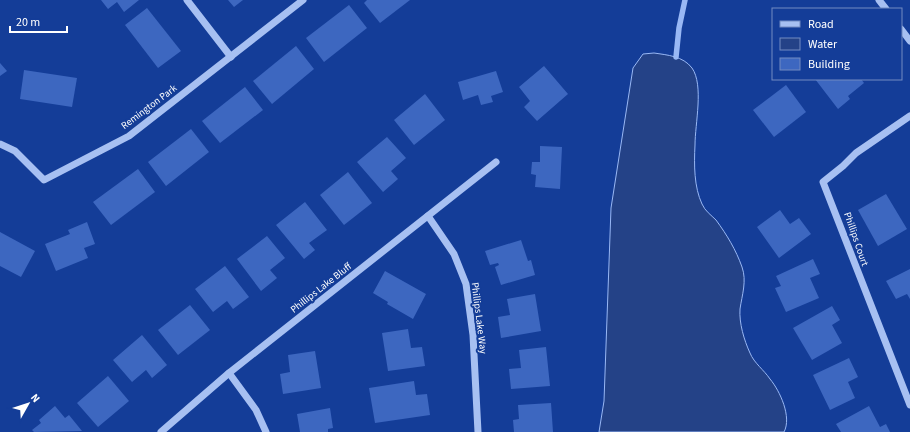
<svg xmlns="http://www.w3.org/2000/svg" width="910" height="432" viewBox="0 0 910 432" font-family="'Source Sans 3',sans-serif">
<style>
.water{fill:#244287;stroke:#99b8f5}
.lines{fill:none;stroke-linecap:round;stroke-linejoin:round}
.stream{stroke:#99b8f5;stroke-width:5.5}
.building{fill:#3d67c0}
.minor{stroke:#a7c0f2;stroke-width:7}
.labels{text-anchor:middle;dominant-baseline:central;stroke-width:4;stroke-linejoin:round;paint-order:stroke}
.street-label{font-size:10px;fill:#fff;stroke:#143d98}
</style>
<rect width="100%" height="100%" fill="#143d98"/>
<!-- water -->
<path class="water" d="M654,53C667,55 683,56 692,68C704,85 695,124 695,145C694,165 694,187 702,204C705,211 711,215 716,220C727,235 736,250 742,267C747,281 742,295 740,309C739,323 744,340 750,353C754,363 764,370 770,379C780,391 792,417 784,432H599L604,401L611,208L633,68L643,54Z"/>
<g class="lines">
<!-- stream -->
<polyline class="stream" points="676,57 679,28 685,0"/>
</g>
<!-- building -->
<g class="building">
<polygon points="101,0 139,0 124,12 117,2 108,9"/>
<polygon points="228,0 243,0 234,7"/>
<polygon points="367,0 410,0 380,23 364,3"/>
<polygon points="349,5 367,28 324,62 306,38"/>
<polygon points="147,8 181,51 158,68 125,25"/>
<polygon points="296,46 314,69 272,104 253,81"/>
<polygon points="0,63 7,71 0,76"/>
<polygon points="544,66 568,94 537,121 524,107 530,101 519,87"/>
<polygon points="24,70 77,78 72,107 20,99"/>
<polygon points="496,71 503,92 491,96 493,102 481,105 478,95 463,100 458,82"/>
<polygon points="815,79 861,79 864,83 848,96 850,99 838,109"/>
<polygon points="786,85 806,112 774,137 753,110"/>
<polygon points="245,87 263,110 220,143 202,121"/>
<polygon points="425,94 445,120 414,145 394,120"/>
<polygon points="191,129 209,152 166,186 148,162"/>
<polygon points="387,137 406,158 391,171 398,179 383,192 357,162"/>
<polygon points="540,146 562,147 560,189 535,187 536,175 531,174 532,162 540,162"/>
<polygon points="138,169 155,192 111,225 93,202"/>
<polygon points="348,172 372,203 344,225 320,195"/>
<polygon points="886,194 907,229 878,246 858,210"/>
<polygon points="305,202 327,230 309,243 315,250 304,259 276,225"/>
<polygon points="780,210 790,224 799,218 811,234 779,258 757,227"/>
<polygon points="87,222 95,244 84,248 88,258 56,271 45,244 70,234 68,230"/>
<polygon points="0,232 35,251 21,277 0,266"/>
<polygon points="267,236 285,258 270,270 277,278 261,291 237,259"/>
<polygon points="521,240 528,261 531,260 535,275 501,285 495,267 499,265 498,263 490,265 485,251"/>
<polygon points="813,259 820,274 810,278 819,298 786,312 775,288 781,286 776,276"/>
<polygon points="225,266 249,297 233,309 227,301 213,312 195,289"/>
<polygon points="910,269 910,299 907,294 896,299 886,281"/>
<polygon points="385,271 426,294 413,319 387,304 388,302 373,293"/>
<polygon points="535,294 541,331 501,338 498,317 510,315 507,299"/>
<polygon points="190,305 210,330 178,355 158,330"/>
<polygon points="832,306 840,320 832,325 842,343 812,360 793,328"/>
<polygon points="408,329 411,348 422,347 425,366 388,371 382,333"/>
<polygon points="142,335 167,365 152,378 146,370 132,382 113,360"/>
<polygon points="546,347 550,386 511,389 509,369 521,368 519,350"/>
<polygon points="315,351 321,388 283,394 280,374 290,372 288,355"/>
<polygon points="849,358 858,377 848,382 855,398 830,410 813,375"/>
<polygon points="108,376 129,401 98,427 77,403"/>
<polygon points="414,381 416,395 427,394 430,415 375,423 369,388"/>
<polygon points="551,403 553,432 514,432 513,420 519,419 518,405"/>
<polygon points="55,406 65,418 69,415 82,431 34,432 32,430 41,423 39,420"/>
<polygon points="869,406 880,427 886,424 890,432 841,432 836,424"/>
<polygon points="330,408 333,428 328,429 328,432 300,432 297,414"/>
</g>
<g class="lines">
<!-- minor -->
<g class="minor">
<polyline points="187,0 231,57"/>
<polyline points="879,0 886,9"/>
<polyline points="901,29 910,41"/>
<polyline points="910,116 856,153 843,166 823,182 910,405"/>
<polyline points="0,144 15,151 44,180 129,136 303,0"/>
<polyline points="428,216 454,254 466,284 473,335 478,432"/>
<polyline points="229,373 256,410 266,432"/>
<polyline points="161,432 229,373 496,162"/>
</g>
</g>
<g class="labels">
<!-- street labels -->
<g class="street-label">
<text transform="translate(149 107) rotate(-37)">Remington Park</text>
<text transform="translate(856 239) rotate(71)">Phillips Court</text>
<text transform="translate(321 288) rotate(-38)">Phillips Lake Bluff</text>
<text transform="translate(479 318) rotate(83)">Phillips Lake Way</text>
</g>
</g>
<!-- legend -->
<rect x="772" y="8" width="130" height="72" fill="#143d98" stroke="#728bc1"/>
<rect x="780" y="21" width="20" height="6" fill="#a7c0f2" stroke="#728bc1"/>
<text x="808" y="28" font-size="12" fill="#ffffff">Road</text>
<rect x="780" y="38" width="20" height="12" fill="#244287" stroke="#728bc1"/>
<text x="808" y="48" font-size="12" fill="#ffffff">Water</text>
<rect x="780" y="58" width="20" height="12" fill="#3d67c0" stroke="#728bc1"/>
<text x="808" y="68" font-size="12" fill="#ffffff">Building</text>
<!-- north arrow -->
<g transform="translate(28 404) rotate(51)" stroke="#143d98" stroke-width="3" paint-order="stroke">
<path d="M0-3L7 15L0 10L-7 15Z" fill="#ffffff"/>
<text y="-6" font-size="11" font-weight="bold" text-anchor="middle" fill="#ffffff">N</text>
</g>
<!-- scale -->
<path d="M10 26v6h57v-6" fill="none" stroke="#ffffff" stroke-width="2"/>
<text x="16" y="26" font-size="12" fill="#ffffff" stroke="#143d98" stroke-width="3" paint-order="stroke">20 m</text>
</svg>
